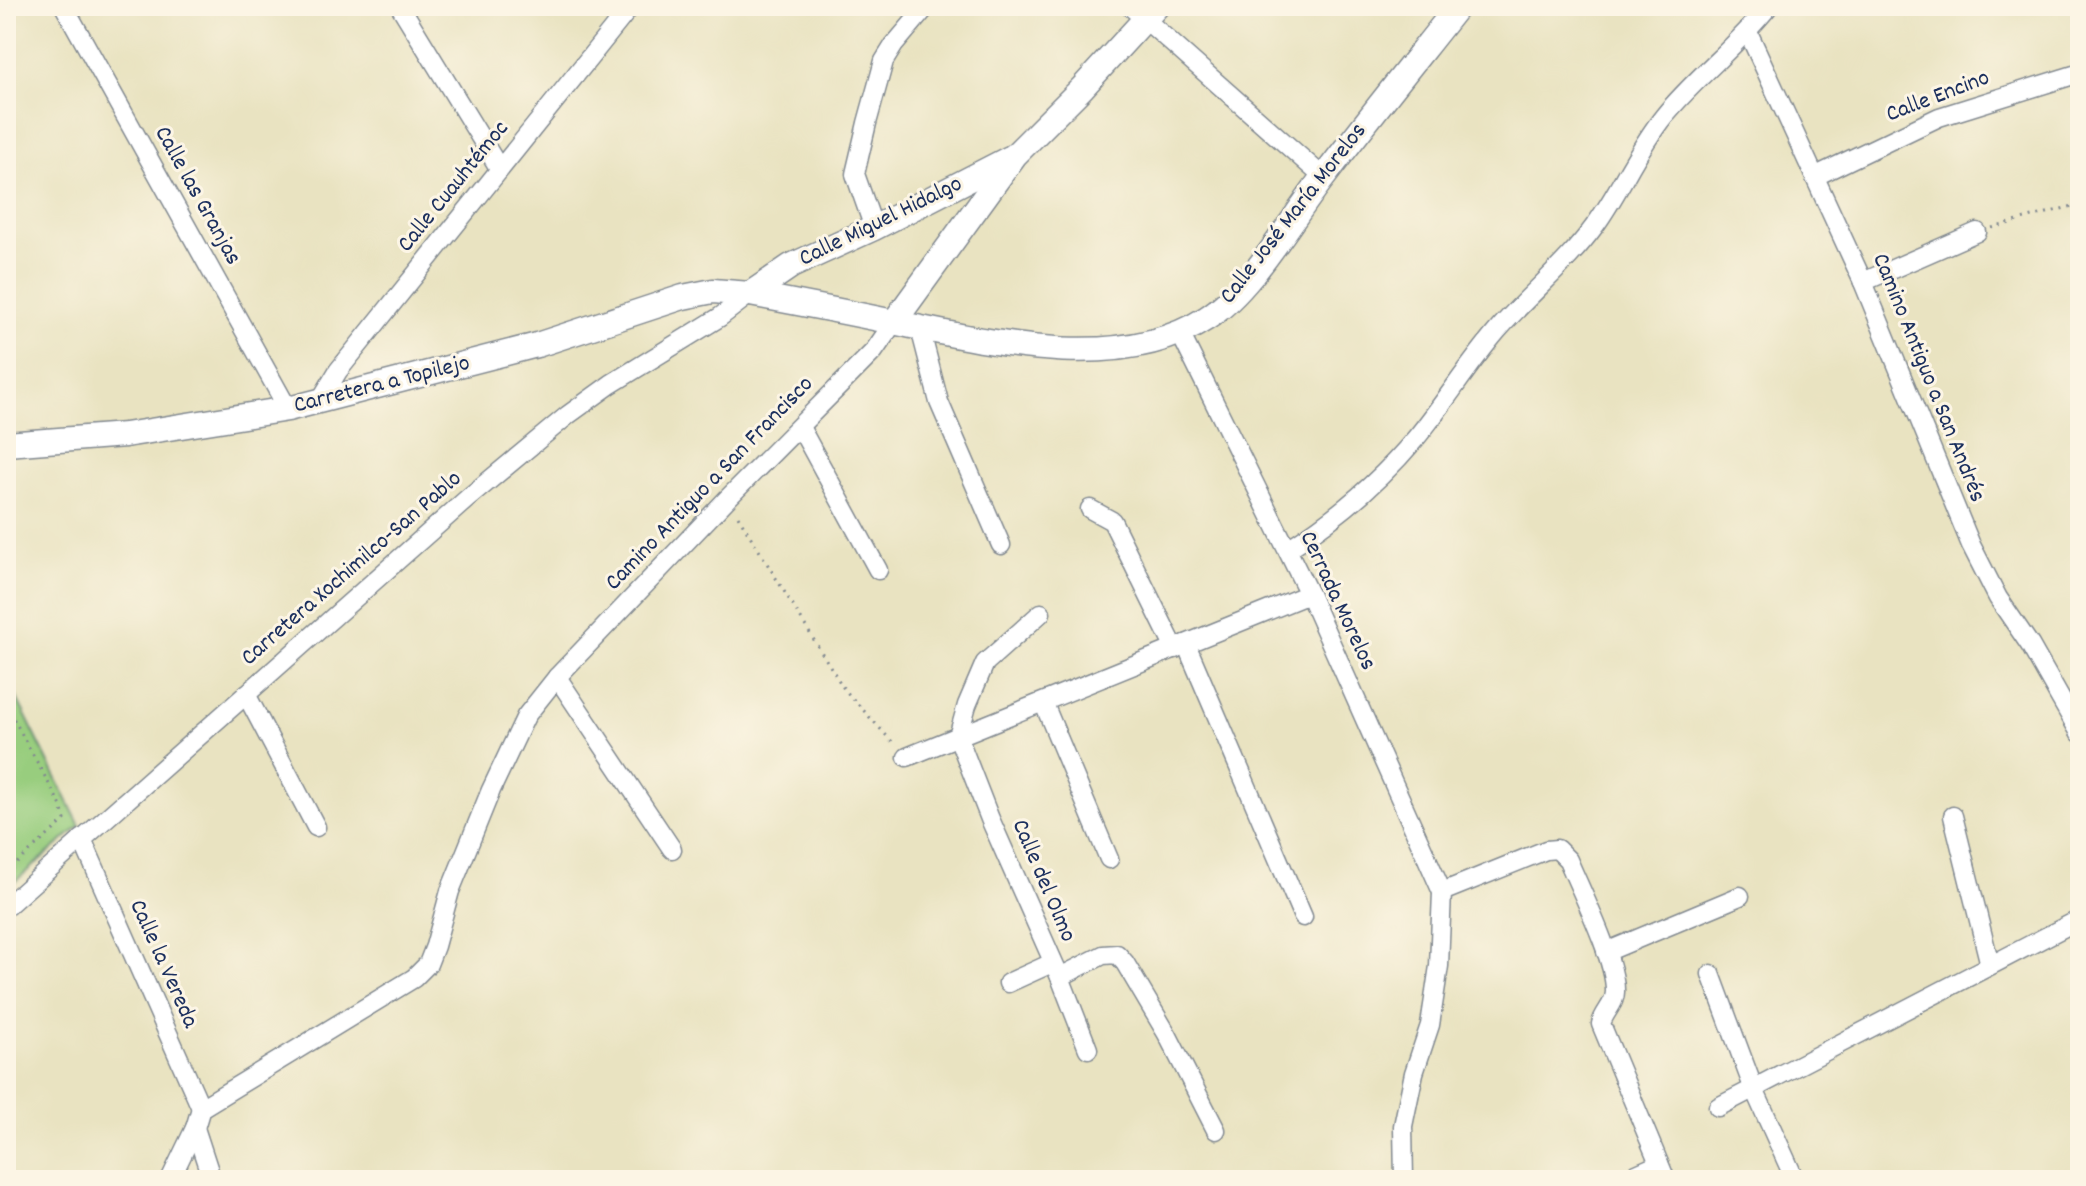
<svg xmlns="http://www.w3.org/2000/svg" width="2086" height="1186" viewBox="0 0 2086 1186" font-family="Dekko,sans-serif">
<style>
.garden{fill:#98cd7e;stroke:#5a7e6e;stroke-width:2}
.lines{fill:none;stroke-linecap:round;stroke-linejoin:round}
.minor-casing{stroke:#828990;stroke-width:21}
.major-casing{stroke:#828990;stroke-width:27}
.path{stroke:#828990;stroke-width:3;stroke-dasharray:2 6;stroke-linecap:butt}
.minor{stroke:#fff;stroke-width:18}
.major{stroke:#fff;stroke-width:24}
.labels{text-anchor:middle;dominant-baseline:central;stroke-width:6;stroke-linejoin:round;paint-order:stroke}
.street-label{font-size:24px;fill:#1b2f5e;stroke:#fcf5e5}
</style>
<rect width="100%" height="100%" fill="#fcf5e5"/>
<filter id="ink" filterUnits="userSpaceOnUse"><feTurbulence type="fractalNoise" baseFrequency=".0125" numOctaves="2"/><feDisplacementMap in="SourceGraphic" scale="16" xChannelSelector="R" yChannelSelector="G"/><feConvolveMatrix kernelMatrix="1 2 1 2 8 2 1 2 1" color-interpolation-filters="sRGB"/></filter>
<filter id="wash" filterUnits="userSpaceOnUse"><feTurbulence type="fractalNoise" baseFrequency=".006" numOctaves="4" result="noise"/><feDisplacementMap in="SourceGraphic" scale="32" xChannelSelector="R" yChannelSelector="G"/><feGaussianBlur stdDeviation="1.8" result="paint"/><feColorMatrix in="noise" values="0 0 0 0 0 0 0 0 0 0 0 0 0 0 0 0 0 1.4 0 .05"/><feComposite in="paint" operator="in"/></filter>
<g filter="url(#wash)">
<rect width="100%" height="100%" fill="#e9e3c1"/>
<!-- garden -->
<polygon class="garden" points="6,676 80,826 6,889"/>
</g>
<g filter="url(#ink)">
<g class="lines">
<defs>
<g id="minor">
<polyline points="64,6 288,409"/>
<polyline points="400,6 499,168"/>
<polyline points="1130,6 1323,177"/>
<polyline points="1748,32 1863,282 1971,545 1998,598 2030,645 2080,733"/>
<polyline points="1816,176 1939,117 2080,73"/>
<polyline points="874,228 855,174 867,123 884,61 894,45 927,6"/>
<polyline points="1863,282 1977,232"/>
<polyline points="920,328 939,402 1001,545"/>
<polyline points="1180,333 1309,594 1442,892 1439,966 1430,1025 1414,1073 1403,1126 1404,1180"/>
<polyline points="320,401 338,371 631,6"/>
<polyline points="800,427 878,570"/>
<polyline points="1090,509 1112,521 1175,649"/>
<path d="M1288,549C1335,519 1380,481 1416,438C1444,404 1468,365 1497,331C1529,294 1567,264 1596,224C1621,189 1636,151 1664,116C1696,77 1737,46 1769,6"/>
<polyline points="1041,613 985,663 967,705 958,737 990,819 1060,977 1088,1049"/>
<polyline points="1186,644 1303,917"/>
<polyline points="557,677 672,849"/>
<polyline points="246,694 316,827"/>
<polyline points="1044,704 1109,859"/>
<polyline points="907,757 1309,594"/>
<polyline points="1953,816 1990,965"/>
<polyline points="82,839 201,1108"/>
<path d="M1442,892L1546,850L1557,849L1568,860C1581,891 1615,959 1615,990C1616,1004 1604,1011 1601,1024L1666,1180"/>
<polyline points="6,907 468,498 568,415 611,384 720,317 750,294"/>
<polyline points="1606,952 1740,896"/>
<polyline points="1711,974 1753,1087 1795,1180"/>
<polyline points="1060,977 1103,955 1117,954 1125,963 1167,1034 1216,1130"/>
<polyline points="1008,983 1052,963"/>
<polyline points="1718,1107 2080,919"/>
<polyline points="201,1108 414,978 428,964 435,946 450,891 491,790 526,716 557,677 727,499 874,351 894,322"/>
<polyline points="195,1128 212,1180"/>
<polyline points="170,1180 195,1128 201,1108"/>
<polyline points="1623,1180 1659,1164"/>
</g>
<g id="major">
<polyline points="750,294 791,266 874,228 1010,158"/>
<polyline points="894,322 1015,155 1083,87 1157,6"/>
<path d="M6,444L125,435L288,409L537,345L683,297L713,291L750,294C798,303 846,312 893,322C988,342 1120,375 1207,318C1251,290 1291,219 1323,178C1367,120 1413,63 1458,6"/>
</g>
</defs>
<!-- minor casing -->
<use href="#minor" class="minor-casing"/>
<!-- major casing -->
<use href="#major" class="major-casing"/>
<!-- path -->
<g class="path">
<polyline points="1992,228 2080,204"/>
<polyline points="738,516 844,689 896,746"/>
<polyline points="6,705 61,806 65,820 6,873"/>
</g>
<!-- minor -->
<use href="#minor" class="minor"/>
<!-- major -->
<use href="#major" class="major"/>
</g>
</g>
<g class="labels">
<!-- street labels -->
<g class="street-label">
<text transform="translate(1938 97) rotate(-21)">Calle Encino</text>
<text transform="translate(454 187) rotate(-51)">Calle Cuauhtémoc</text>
<text transform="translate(197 196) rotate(61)">Calle las Granjas</text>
<text transform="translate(1294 214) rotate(-52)">Calle José María Morelos</text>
<text transform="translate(881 222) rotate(-26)">Calle Miguel Hidalgo</text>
<text transform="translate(1928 378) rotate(68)">Camino Antiguo a San Andrés</text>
<text transform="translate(382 385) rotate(-14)">Carretera a Topilejo</text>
<text transform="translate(710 484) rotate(-46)">Camino Antiguo a San Francisco</text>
<text transform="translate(352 569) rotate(-41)">Carretera Xochimilco-San Pablo</text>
<text transform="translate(1337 601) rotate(65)">Cerrada Morelos</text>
<text transform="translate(1043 881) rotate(67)">Calle del Olmo</text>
<text transform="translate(163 964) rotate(66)">Calle la Vereda</text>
</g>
</g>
<!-- margin -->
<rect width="2086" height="1186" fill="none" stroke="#fcf5e5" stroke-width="32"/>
</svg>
